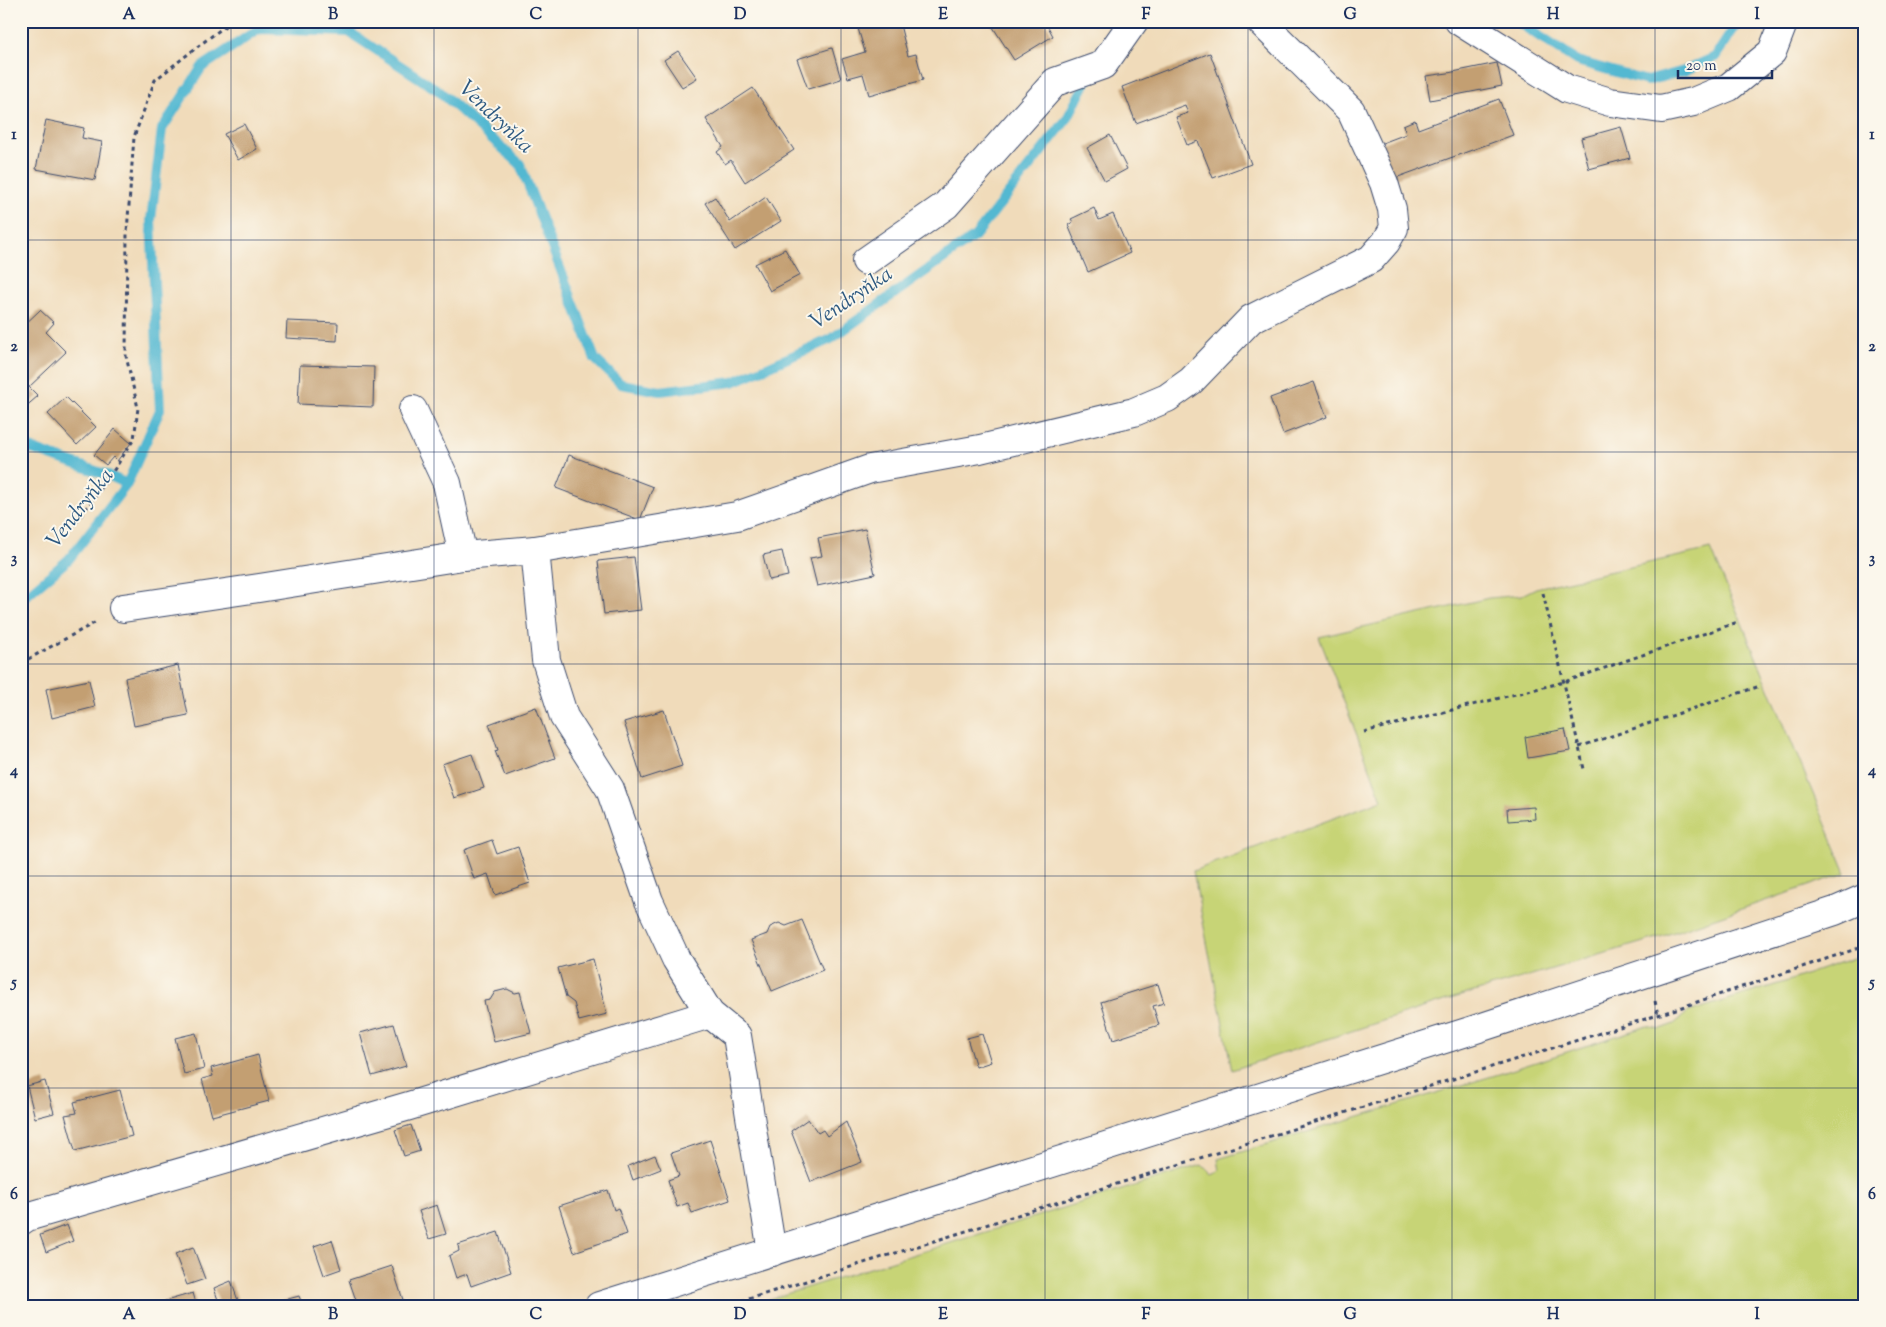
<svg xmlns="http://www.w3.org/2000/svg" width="1886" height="1327" viewBox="0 0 1886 1327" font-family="'Sorts Mill Goudy',serif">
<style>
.green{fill:#c7d476;stroke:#71826a}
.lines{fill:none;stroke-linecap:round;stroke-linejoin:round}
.stream{stroke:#53b8d1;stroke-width:10}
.building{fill:#c39f72}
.minor-casing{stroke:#3b496c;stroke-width:30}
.path{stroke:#3b496c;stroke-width:3;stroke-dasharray:4 4;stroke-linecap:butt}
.minor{stroke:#fff;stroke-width:28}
.grid{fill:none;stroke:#1b2f5e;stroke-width:1;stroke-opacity:0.55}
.labels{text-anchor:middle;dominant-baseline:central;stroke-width:4;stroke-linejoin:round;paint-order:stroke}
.water-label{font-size:22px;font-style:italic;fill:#2c5880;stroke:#fbf7ec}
.neatline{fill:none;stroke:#1b2f5e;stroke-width:2}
.grid-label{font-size:16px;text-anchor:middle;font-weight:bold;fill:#1b2f5e}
</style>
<rect width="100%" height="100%" fill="#fbf7ec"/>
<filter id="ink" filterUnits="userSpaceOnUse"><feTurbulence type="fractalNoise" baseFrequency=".02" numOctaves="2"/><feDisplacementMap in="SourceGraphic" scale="10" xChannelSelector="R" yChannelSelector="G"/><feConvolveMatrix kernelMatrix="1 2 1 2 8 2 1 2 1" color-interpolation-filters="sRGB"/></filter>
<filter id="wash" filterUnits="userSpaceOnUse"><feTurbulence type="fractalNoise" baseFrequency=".0096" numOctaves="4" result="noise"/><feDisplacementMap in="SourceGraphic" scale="20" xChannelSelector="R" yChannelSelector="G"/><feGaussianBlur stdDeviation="1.12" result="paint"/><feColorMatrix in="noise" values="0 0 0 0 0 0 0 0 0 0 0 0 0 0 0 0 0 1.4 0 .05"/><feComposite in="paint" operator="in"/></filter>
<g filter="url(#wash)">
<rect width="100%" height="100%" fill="#f0dbba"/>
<!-- green -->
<g class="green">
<polygon points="1711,549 1846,873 1657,938 1450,999 1232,1070 1193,871 1382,800 1319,637 1489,598 1522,595 1536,588"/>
<polygon points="1865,954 1865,1306 747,1306 1202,1165 1212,1175 1220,1171 1218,1159 1499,1074 1647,1026 1660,1029 1674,1024 1688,1012 1788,981"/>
</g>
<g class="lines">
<!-- stream -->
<g class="stream">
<polyline points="1516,21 1577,61 1647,81 1684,71 1715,57 1739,21"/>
<polyline points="21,445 110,476 127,484"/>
<polyline points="21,600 69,559 127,484 160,410 151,220 162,129 202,67 259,29 349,32 439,91 520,164 595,359 621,384 660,391 733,382 831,339 975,236 1067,119 1089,76"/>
</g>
</g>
<g id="blocks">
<!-- building -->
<g class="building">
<polygon points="870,21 899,21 908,56 916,54 923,80 869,95 863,74 848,78 842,59 865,52 857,25"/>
<polygon points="989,21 1045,21 1053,36 1014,60"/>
<polygon points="832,48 841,79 808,89 797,59"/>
<polygon points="678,51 697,78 682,87 664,60"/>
<polygon points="1210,53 1251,164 1213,178 1198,141 1187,145 1176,117 1188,113 1185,105 1136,123 1122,87"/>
<polygon points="1497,63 1502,86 1430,100 1426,76 1448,73"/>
<polygon points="753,88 794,150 745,182 731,160 725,164 717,152 723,147 706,119"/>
<polygon points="1499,99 1513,135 1390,180 1377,145 1406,134 1403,125 1415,120 1418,129"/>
<polygon points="46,120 84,128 82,138 102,142 95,180 36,169"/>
<polygon points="244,124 257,149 238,160 224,134"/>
<polygon points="1621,127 1630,158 1589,169 1581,138"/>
<polygon points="1110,135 1127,169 1105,181 1087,148"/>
<polygon points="715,197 730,222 766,197 781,221 735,250 705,203"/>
<polygon points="1094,208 1099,220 1113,214 1130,253 1088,272 1068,225 1073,222 1071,219"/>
<polygon points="785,249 800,275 770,291 755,264"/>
<polygon points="40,310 54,323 46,332 66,352 29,387 38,396 23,409 21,407 21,328"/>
<polygon points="287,321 338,323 337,341 286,338"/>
<polygon points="300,365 374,367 373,407 298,404"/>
<polygon points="1314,382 1327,417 1283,434 1270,398"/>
<polygon points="66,397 96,427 77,445 48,414"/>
<polygon points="115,429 131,443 117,461 113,457 106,465 94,455"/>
<polygon points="569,455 653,487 640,520 556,488"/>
<polygon points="865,529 875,574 817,586 810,558 822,556 818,538"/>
<polygon points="782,551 788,576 769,580 763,555"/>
<polygon points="634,557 641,610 604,614 598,561"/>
<polygon points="178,665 188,715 134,726 125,678"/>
<polygon points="89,680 95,707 52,718 46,689"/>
<polygon points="536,707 555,758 505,776 495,751 498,750 489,724"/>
<polygon points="664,710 682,766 642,779 624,722"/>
<polygon points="1565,729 1570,751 1528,758 1525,737"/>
<polygon points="472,754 484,788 454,798 442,764"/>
<polygon points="1534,807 1535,819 1508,821 1507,809"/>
<polygon points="492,840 497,854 518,847 530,883 495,895 488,874 474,879 464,850"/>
<polygon points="802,920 823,970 772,991 751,940 767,934 770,927 779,923 786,926"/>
<polygon points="593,959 607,1014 579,1021 574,1003 566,997 558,968"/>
<polygon points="1158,984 1164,1003 1153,1006 1159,1025 1113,1040 1101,1002"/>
<polygon points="507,989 515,993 520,992 531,1033 494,1042 484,1001 490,1000 495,992"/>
<polygon points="394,1024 406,1066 372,1076 360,1033"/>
<polygon points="196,1033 204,1069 184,1074 175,1038"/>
<polygon points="982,1034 991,1062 976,1067 967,1038"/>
<polygon points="258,1055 269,1101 212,1116 202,1079 213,1076 211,1068"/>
<polygon points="45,1081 54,1113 35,1118 27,1086"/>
<polygon points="120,1090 132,1136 75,1151 65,1115 77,1113 74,1102"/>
<polygon points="808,1119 818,1133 823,1130 827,1136 846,1122 862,1162 811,1182 791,1131"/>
<polygon points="411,1125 420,1151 404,1156 395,1130"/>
<polygon points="710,1140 730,1200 692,1213 688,1203 677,1207 668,1180 679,1176 671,1153"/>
<polygon points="655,1155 661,1169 633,1180 628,1166"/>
<polygon points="608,1190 614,1210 618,1208 627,1234 574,1252 559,1206"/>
<polygon points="437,1205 446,1234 429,1239 419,1211"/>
<polygon points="67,1225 73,1241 46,1252 40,1235"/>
<polygon points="498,1232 511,1272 471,1286 467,1274 456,1278 449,1256 459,1251 458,1245"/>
<polygon points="332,1240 341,1269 324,1275 314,1246"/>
<polygon points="193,1247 205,1279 187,1285 175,1254"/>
<polygon points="392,1266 405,1306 358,1306 349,1280"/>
<polygon points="231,1281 240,1306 220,1306 214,1288"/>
<polygon points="193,1293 197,1306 152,1306 152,1305"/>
<polygon points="299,1296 303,1306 267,1306 267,1305"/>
</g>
</g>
</g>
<g filter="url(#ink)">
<use href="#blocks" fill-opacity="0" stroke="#3b496c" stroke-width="1"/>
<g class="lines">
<defs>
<g id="minor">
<polyline points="1459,21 1567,89 1610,102 1661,109 1693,102 1729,87 1772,52 1784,21"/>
<polyline points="866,261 946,205 1055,82 1103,65 1134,21"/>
<polyline points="413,410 447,483 463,556"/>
<polyline points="123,608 259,588 463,556 535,550"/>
<polyline points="21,1221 27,1217 409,1106 710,1014"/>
<polyline points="772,1252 737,1036 710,1014 676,959 649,901 610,789 564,717 546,660 535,550 737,516 870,469 980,449 1134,412 1167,398 1191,381 1251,319 1371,259 1386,242 1394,228 1392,209 1384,183 1351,111 1260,21"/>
<polyline points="599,1306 1470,1031 1835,911 1865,898"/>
</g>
</defs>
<!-- minor casing -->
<use href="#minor" class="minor-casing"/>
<!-- path -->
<g class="path">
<polyline points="71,529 110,476 134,439 138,408 126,356 127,232 134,137 155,80 201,44 232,21"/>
<polyline points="1543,593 1584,769"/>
<polyline points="21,663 98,621"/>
<polyline points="1364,732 1564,682 1738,622"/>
<polyline points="1579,747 1760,686"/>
<polyline points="1655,1001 1658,1015"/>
<polyline points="726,1306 1658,1015 1865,946"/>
</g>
<!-- minor -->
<use href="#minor" class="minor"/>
</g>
</g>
<!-- grid -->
<path class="grid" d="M231,21V1306M434,21V1306M638,21V1306M841,21V1306M1045,21V1306M1248,21V1306M1452,21V1306M1655,21V1306M21,240H1865M21,452H1865M21,664H1865M21,876H1865M21,1088H1865"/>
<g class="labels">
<!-- water labels -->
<g class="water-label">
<text transform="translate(495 118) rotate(44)">Vendryňka</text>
<text transform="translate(852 299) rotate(-34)">Vendryňka</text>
<text transform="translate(81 509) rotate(-52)">Vendryňka</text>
</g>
</g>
<!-- margin -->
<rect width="1886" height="1327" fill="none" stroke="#fbf7ec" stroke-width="55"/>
<!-- scale -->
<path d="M1678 70v8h94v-8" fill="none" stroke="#1b2f5e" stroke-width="2.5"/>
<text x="1686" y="70" font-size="15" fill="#1b2f5e" stroke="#fbf7ec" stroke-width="4" paint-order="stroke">20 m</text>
<rect x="28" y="28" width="1830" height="1272" class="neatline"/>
<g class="grid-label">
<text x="129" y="19">A</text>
<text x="333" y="19">B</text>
<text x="536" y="19">C</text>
<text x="740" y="19">D</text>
<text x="943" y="19">E</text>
<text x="1146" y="19">F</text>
<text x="1350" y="19">G</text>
<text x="1553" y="19">H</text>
<text x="1757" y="19">I</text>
<text x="14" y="139">1</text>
<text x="1872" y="139">1</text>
<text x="14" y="351">2</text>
<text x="1872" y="351">2</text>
<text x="14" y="563">3</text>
<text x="1872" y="563">3</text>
<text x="14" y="775">4</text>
<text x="1872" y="775">4</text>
<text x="14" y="987">5</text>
<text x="1872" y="987">5</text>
<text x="14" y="1199">6</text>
<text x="1872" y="1199">6</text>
<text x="129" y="1319">A</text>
<text x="333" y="1319">B</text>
<text x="536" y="1319">C</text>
<text x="740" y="1319">D</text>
<text x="943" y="1319">E</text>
<text x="1146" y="1319">F</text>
<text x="1350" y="1319">G</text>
<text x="1553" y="1319">H</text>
<text x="1757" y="1319">I</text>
</g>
</svg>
